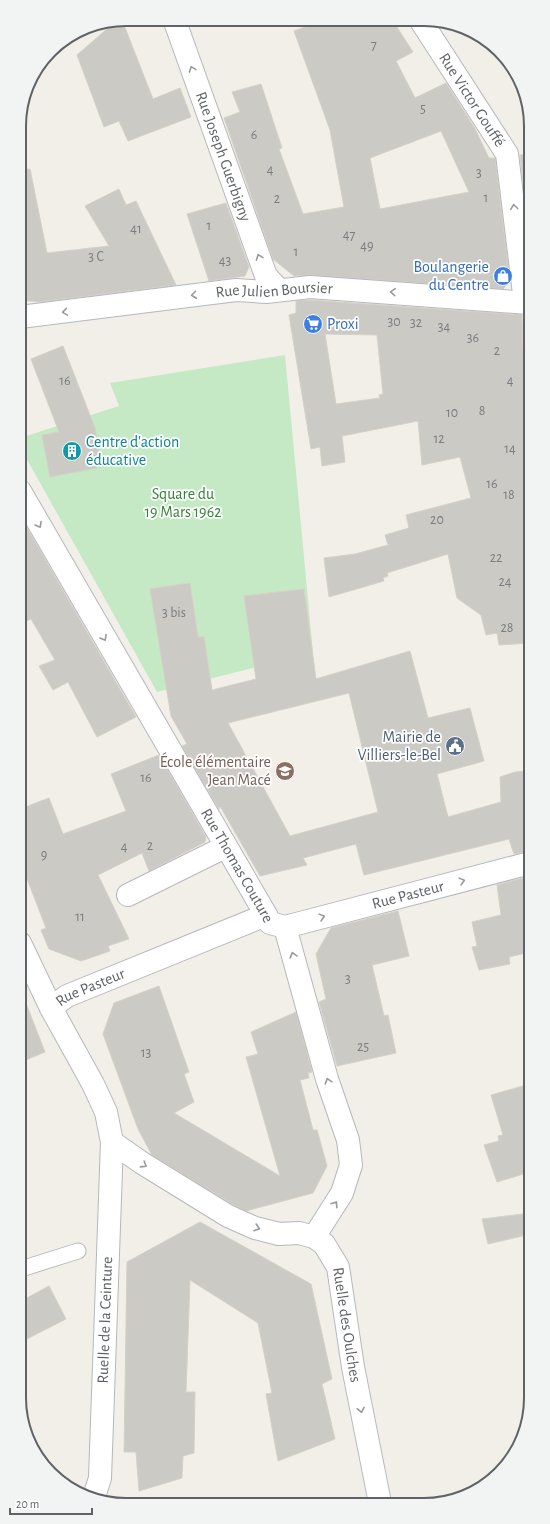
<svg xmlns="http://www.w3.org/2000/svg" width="550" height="1524" viewBox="0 0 550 1524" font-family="'Alegreya Sans',sans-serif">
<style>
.green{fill:#c5e8c5}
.building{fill:#cccac5;stroke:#d6d1c6;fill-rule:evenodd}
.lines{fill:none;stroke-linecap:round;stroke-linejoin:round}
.service-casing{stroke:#b5b8bc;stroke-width:17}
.minor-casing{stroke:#b5b8bc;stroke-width:24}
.service{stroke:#fff;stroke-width:15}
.minor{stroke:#fff;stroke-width:22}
.oneway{stroke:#979a9d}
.labels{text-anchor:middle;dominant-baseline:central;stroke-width:3.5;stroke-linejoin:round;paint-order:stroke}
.number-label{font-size:14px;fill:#7a7d7f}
.street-label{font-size:16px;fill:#5f6368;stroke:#fff}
.shop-label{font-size:16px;fill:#366cbe;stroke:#fff;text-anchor:end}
.culture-label{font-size:16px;fill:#0d838f;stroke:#fff;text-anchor:start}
.park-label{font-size:16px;fill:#348238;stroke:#fff}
.service-label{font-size:16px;fill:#4e5e75;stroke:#fff;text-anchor:end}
.education-label{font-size:16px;fill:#785e54;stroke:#fff;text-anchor:end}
.rim{fill:none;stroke:#5f6368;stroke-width:2}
</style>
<rect width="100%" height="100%" fill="#f1efe8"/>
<!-- green -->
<polygon class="green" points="285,355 313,653 157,692 20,447 20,438 119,406 110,383"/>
<!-- building -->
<g class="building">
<polygon points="122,20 153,99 180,88 191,117 128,141 119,121 104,127 77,55 116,21"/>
<path d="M306,20L393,21L413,52L396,61L415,98L446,83L474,127L489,158H495L510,281L503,289L311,275L294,276L273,259L224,118L240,112L232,92L261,84L282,148L279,149L303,214L344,207L330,130L294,31L308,26ZM441,131L469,192L380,209L370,158Z"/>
<polygon points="529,154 529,232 520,155"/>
<polygon points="30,169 47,253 109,246 85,206 119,189 126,205 136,201 176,285 39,302 20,300 19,170"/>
<polygon points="226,203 249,267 245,276 209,281 187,214"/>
<path d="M310,300L522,315L523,348L529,346L530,643L499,645L497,633L486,635L481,615L457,598L448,554L387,573L388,576L383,578L384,581L329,597L324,558L355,554L388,545L385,535L409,528L406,515L471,498L460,457L422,465L418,421L342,436L345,462L322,466L320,447L311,449L289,315L296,313V301ZM325,334L377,335L383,394L379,395L380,398L336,404Z"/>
<polygon points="63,346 95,428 102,467 50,477 42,435 59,432 31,359"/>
<polygon points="20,516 136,717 97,737 68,682 53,690 39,666 55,660 31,619 20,624"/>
<path d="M190,583L198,637H204L212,690L256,679L244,596L304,589L316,679L410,651L428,718L470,708L484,761L437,774L448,817L501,802L500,777L515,772L530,771V851L514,854L509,839L364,875L356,844L303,858L307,865L260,876L220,806L219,809L182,746L187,744L171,716L150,589ZM349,693L378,812L290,836L228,723Z"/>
<polygon points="159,755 206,837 205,842 149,871 142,853 98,875 129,939 108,946 110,951 81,961 49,949 41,930 46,928 26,876 20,879 20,809 49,798 63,834 126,811 111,774"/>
<polygon points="530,876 530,952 509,957 510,964 479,970 472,947 477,946 472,922 501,915 497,885"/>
<polygon points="398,911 409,956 372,965 384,1016 388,1015 396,1053 337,1066 319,1002 326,999 316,954 331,928"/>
<polygon points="159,986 189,1072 184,1074 194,1102 174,1113 280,1176 246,1057 258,1054 251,1032 296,1012 312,1072 308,1073 309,1078 300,1080 313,1130 317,1130 327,1166 313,1193 246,1211 234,1205 152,1155 138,1129 103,1034 114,1003"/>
<polygon points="20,993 22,993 45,1052 21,1062"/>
<polygon points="530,1084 530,1172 497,1182 484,1145 499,1141 498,1136 503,1135 491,1095"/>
<polygon points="531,1213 531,1234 488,1244 482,1219"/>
<polygon points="200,1222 311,1284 332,1379 322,1384 335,1439 278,1461 266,1394 272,1393 258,1323 190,1280 186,1392 195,1392 194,1453 183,1456 182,1478 139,1491 136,1452 124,1452 127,1262"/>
<polygon points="49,1286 66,1319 21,1342 21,1301"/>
</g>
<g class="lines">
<defs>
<polyline id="service" points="21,1269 78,1251"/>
<g id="minor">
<path id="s1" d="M174,19L266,276L279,290"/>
<path id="s2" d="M421,21L507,154L525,302"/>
<path id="s3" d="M20,317L236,290L266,292L310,287L529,303"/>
<path id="s4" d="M20,491L266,915L270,923L285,927"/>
<polyline points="128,895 225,847"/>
<polyline points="285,927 327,1079 348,1140 351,1165 342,1193 314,1237"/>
<path id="s5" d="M285,927L530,863"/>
<polyline points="20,943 51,1008 93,1084 106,1112 112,1142 100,1478 94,1497"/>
<path id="s6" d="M51,1008L67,996L266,915"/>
<path id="s7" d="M112,1142L142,1163L228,1216L255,1228L279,1234L299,1233L314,1237L324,1244L338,1267L353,1367L380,1503"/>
</g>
</defs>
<!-- service casing -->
<use href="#service" class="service-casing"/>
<!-- minor casing -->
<use href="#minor" class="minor-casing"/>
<!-- service -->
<use href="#service" class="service"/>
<!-- minor -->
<use href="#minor" class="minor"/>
</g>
<!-- one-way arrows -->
<defs><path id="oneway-chevron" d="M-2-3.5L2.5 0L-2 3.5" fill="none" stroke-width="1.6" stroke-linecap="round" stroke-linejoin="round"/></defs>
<g class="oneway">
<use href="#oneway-chevron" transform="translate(192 69) rotate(-110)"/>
<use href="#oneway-chevron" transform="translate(514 207) rotate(-97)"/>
<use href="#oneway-chevron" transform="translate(259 257) rotate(-110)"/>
<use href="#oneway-chevron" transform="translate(393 292) rotate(-176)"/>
<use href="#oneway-chevron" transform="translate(194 295) rotate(173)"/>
<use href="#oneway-chevron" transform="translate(65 312) rotate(171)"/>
<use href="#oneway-chevron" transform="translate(39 525) rotate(60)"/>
<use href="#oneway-chevron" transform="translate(104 638) rotate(60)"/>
<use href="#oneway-chevron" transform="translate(462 881) rotate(-15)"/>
<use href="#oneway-chevron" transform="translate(322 917) rotate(-15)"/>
<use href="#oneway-chevron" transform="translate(293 955) rotate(-106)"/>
<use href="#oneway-chevron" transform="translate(328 1081) rotate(-107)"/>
<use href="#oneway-chevron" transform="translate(144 1165) rotate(32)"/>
<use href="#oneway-chevron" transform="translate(335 1204) rotate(-57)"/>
<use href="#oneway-chevron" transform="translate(257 1228) rotate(18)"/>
<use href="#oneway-chevron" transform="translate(361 1410) rotate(79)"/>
</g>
<!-- icons -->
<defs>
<symbol id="shop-disc" viewBox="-11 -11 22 22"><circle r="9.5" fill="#3f7fe0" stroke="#fff"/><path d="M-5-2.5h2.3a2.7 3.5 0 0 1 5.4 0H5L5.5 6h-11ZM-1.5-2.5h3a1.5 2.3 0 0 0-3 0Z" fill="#fff"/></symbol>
<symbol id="supermarket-disc" viewBox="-11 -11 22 22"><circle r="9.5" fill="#3f7fe0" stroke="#fff"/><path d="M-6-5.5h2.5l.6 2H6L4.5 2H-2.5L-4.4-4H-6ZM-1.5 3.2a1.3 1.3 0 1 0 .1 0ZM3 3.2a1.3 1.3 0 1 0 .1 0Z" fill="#fff"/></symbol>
<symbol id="building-disc" viewBox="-11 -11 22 22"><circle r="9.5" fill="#0f9aa8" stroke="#fff"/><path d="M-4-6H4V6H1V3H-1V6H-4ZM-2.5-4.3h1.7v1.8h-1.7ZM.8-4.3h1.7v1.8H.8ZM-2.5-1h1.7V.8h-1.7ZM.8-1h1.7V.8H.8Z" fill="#fff"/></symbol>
<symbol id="civic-disc" viewBox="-11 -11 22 22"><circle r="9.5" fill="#5c6f8a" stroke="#fff"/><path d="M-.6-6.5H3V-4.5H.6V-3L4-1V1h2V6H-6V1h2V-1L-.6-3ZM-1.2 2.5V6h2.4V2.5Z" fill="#fff"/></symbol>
<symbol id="school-disc" viewBox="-11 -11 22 22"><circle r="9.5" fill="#8d6e63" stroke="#fff"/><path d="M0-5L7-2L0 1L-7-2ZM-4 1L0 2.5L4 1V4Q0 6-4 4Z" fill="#fff"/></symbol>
</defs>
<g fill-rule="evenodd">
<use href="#shop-disc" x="492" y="265" width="22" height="22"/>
<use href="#supermarket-disc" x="302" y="313" width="22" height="22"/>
<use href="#building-disc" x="61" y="440" width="22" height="22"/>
<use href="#civic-disc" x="444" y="735" width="22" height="22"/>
<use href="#school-disc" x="274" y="760" width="22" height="22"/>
</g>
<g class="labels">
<!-- number labels -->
<g class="number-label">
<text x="374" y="45">7</text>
<text x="423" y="109">5</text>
<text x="254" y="135">6</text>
<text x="270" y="170">4</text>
<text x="479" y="173">3</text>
<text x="486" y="198">1</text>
<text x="277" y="199">2</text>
<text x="209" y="226">1</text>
<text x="136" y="229">41</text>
<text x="349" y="235">47</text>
<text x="367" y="246">49</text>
<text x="296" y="252">1</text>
<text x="96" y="257">3 C</text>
<text x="225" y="261">43</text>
<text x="394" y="322">30</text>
<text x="416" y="323">32</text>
<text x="444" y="327">34</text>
<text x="473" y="338">36</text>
<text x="497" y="351">2</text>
<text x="65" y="381">16</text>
<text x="510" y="381">4</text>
<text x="482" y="411">8</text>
<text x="452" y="413">10</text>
<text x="439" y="439">12</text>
<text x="510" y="449">14</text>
<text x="492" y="484">16</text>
<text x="509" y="495">18</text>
<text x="437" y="520">20</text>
<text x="496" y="558">22</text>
<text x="505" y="582">24</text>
<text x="174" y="613">3 bis</text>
<text x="507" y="628">28</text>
<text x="146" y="778">16</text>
<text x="150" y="846">2</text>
<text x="124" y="847">4</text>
<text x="44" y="855">9</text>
<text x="80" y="917">11</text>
<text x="348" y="979">3</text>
<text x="363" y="1047">25</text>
<text x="146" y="1053">13</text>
</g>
<!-- street labels -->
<g class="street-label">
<text stroke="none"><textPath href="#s2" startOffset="94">Rue Victor Gouffé</textPath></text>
<text stroke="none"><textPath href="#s1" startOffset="146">Rue Joseph Guerbigny</textPath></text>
<text stroke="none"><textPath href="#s3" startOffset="256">Rue Julien Boursier</textPath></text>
<text stroke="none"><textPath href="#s4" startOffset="433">Rue Thomas Couture</textPath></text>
<text stroke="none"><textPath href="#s5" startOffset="127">Rue Pasteur</textPath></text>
<text stroke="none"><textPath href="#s6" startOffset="45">Rue Pasteur</textPath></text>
<text transform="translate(105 1320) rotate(-88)">Ruelle de la Ceinture</text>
<text stroke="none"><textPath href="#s7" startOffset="325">Ruelle des Oulches</textPath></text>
</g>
<!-- shop labels -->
<g class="shop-label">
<text x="489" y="267">Boulangerie<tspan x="489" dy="18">du Centre</tspan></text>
<text x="327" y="324" text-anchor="start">Proxi</text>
</g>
<!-- culture labels -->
<g class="culture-label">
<text x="86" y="442">Centre d'action<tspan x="86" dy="18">éducative</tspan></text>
</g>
<!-- park labels -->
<g class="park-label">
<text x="183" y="494">Square du<tspan x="183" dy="18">19 Mars 1962</tspan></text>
</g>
<!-- service labels -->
<g class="service-label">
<text x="441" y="737">Mairie de<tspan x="441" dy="18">Villiers-le-Bel</tspan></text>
</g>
<!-- education labels -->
<g class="education-label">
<text x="271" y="762">École élémentaire<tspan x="271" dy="18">Jean Macé</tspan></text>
</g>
</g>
<!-- crop -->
<path d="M0 0H550V1524H0ZM126 26H424A100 100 0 0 1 524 126V1398A100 100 0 0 1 424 1498H126A100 100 0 0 1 26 1398V126A100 100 0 0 1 126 26Z" fill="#f2f3f3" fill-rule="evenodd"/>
<path class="rim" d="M126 26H424A100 100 0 0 1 524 126V1398A100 100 0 0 1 424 1498H126A100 100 0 0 1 26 1398V126A100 100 0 0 1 126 26Z"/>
<!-- scale -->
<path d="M10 1508v6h82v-6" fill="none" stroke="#5f6368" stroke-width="2"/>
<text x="16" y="1508" font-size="12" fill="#5f6368" stroke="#ffffff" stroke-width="3" paint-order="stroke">20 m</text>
</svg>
